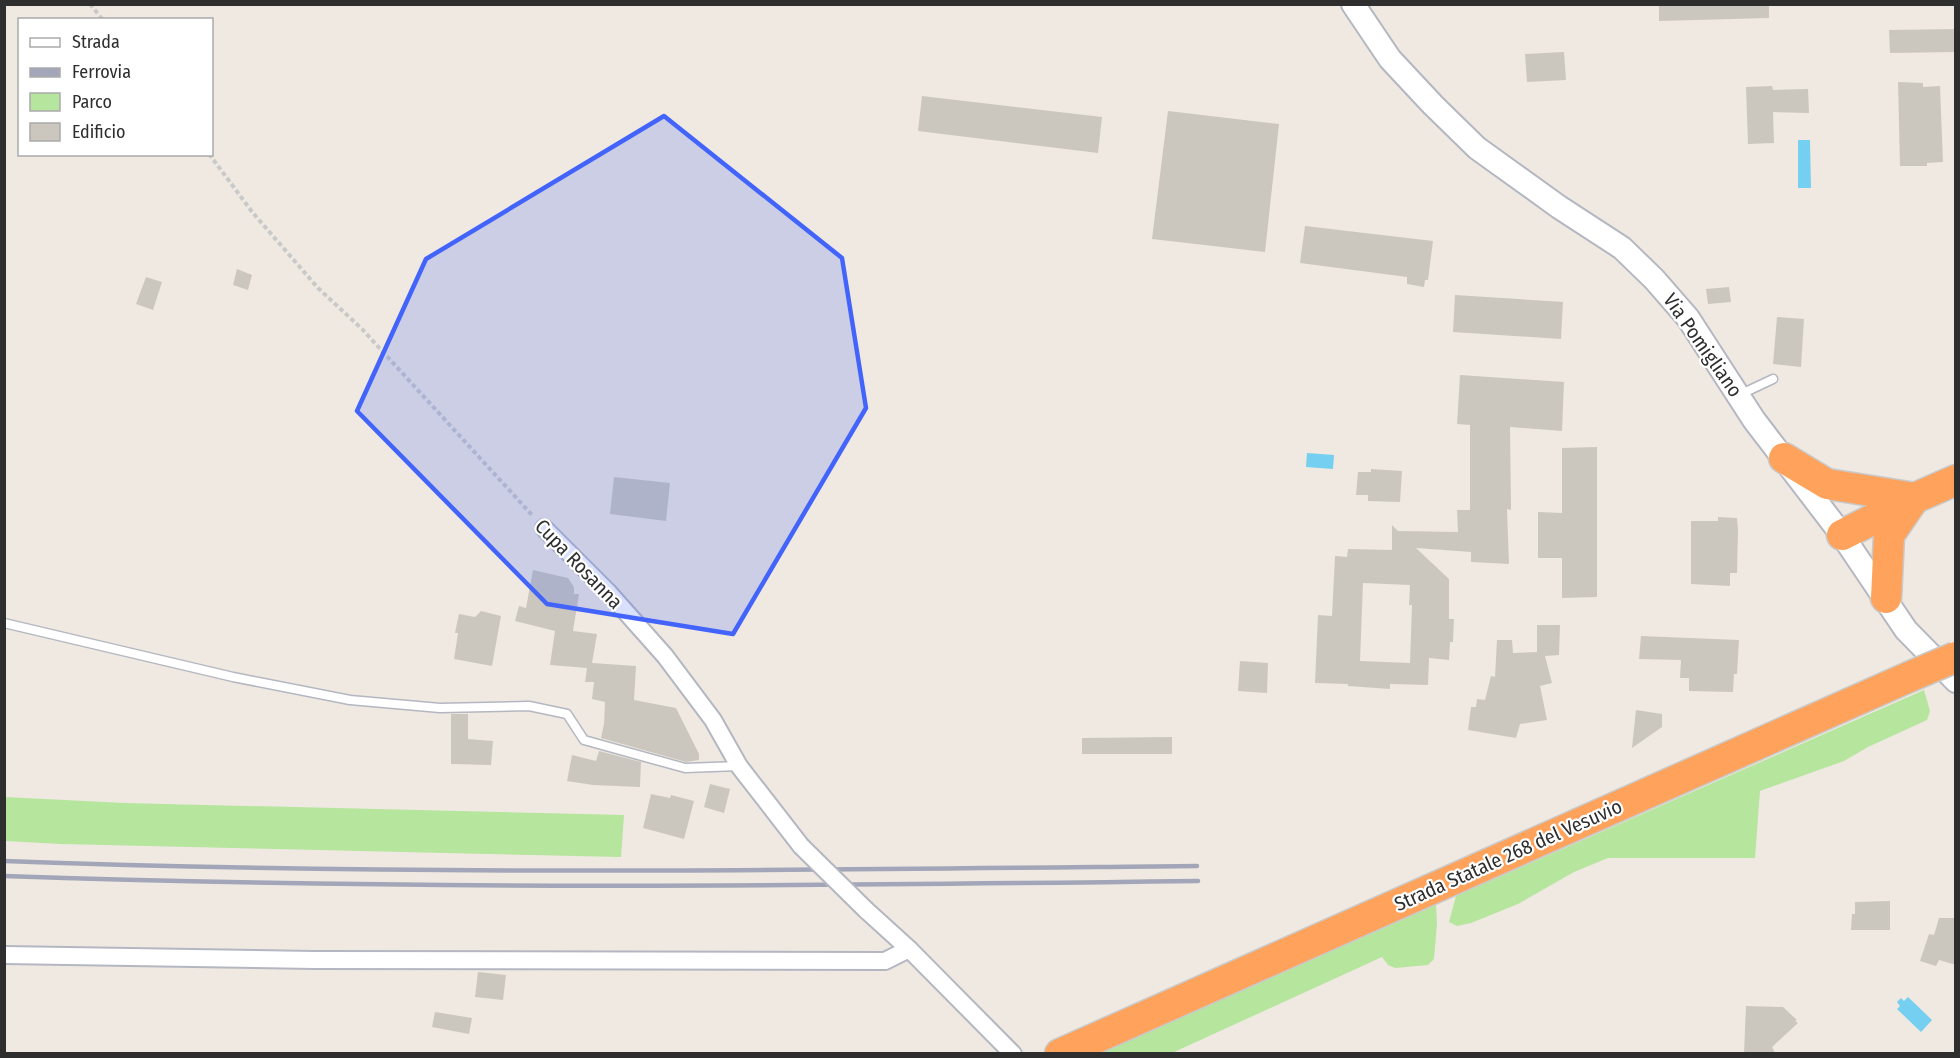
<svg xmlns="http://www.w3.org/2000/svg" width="1960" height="1058" viewBox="0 0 1960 1058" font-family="'Fira Sans Condensed',sans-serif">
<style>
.green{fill:#b6e59e}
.water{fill:#75cff0}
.building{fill:#cbc7bf;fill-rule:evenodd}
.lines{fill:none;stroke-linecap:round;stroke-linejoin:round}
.lane-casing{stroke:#b4b7c1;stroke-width:11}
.street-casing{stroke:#b4b7c1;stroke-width:20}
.secondary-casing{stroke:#b4b7c1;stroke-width:26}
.highway-casing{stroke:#c9c9c9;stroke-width:33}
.path{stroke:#c9c9c9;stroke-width:4;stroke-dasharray:4.5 3;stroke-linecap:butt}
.lane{stroke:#fff;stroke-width:8}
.street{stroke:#fff;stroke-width:16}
.secondary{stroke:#fff;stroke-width:22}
.highway{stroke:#ffa35c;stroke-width:30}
.rail{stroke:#a3a6b8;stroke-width:4.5}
.street-bridge-casing{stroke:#b4b7c1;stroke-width:20;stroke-linecap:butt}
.highway-bridge-casing{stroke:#c9c9c9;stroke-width:33;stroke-linecap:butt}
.street-bridge{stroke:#fff;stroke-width:16}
.highway-bridge{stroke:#ffa35c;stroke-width:30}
.marked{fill:#4264fb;fill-opacity:0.2;stroke:#4264fb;stroke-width:4.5;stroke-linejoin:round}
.labels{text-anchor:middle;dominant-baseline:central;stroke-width:4.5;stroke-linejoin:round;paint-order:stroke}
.street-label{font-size:20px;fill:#2e2e2e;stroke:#fff}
</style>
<rect width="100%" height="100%" fill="#efe9e1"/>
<!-- green -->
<g class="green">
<polygon points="1924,690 1930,711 1927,720 1868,747 1844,761 1760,791 1755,858 1608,858 1574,872 1518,904 1471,923 1457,926 1449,922 1456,896"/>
<polygon points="5,797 124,803 624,815 621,857 61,844 5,841"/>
<polygon points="1436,905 1437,924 1434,959 1428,965 1395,968 1388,965 1382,957 1172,1053 1101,1053"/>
</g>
<!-- water -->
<g class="water">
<polygon points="1798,140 1810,140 1811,188 1798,188"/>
<polygon points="1307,453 1334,455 1333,469 1306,467"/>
<polygon points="1908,997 1932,1020 1921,1032 1897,1009 1900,1006 1897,1002 1901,998 1904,1001"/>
</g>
<!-- building -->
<g class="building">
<polygon points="1659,4 1769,4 1769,18 1659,21"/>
<polygon points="1956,29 1956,52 1890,53 1889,30"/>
<polygon points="1564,52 1566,80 1527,82 1525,54"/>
<polygon points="1898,82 1923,83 1923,87 1940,86 1943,162 1927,163 1927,166 1900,166"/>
<polygon points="1772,86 1773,90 1808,89 1809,113 1773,112 1774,143 1748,144 1746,87"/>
<polygon points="922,96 1102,117 1098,153 918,131"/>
<polygon points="1168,111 1279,124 1265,252 1152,239"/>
<polygon points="1305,226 1433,241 1428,280 1425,280 1424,287 1407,284 1407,277 1300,263"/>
<polygon points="237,269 252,275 248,290 233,285"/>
<polygon points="146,277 162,282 153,310 136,304"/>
<polygon points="1729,287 1731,302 1708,304 1706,289"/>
<polygon points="1455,295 1563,302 1561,339 1453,332"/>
<polygon points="1777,317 1804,319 1801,367 1773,364"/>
<path d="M1460,375L1564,382L1562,431L1510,427L1511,510L1507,509L1509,564L1471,562V552L1416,548L1449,579V619H1454L1453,642H1450L1449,660L1429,658L1428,685L1390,684V689L1348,686V684L1315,683L1318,615L1332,616L1335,556L1347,557L1348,549L1392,550V525L1398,531L1458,532L1457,510H1470V425L1457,424ZM1363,583L1410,585L1409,605H1412L1410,663L1360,661Z"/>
<polygon points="1597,447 1597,597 1562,598 1562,558 1538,558 1538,512 1562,513 1562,448"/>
<polygon points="1371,469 1402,471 1400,502 1368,501 1368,495 1356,495 1358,472 1371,472"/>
<polygon points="614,477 670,483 666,521 610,514"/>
<polygon points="1718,517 1737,518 1738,530 1737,573 1730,573 1730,586 1691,584 1691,521 1718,521"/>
<polygon points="533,570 568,578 574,587 574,594 579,594 573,631 597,634 592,663 636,666 634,700 676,708 699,754 699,760 686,762 601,738 604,724 605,702 592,699 594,682 585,682 587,668 550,665 555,631 515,621 519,606 526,608"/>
<polygon points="481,611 501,616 492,666 454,659 458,633 455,633 459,614 475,617"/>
<polygon points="1537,625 1560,625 1559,655 1545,656 1552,683 1540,686 1547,720 1520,724 1516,738 1468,730 1471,707 1476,707 1477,699 1485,700 1491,676 1495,677 1497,640 1512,640 1513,653 1537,652"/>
<polygon points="1641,636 1739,640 1737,674 1734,674 1733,692 1689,691 1689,678 1680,678 1681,660 1639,659"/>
<polygon points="1240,661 1268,663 1267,693 1238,691"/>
<polygon points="1636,710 1662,714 1662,727 1632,748"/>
<polygon points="451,714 468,714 468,739 493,741 491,765 451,764"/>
<polygon points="1172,737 1172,754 1082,754 1082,738"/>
<polygon points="599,751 641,762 640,787 593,785 567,781 572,755 596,761"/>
<polygon points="710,784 730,789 724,813 704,807"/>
<polygon points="651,794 670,798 671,795 694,801 684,839 643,828"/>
<polygon points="1890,901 1890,930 1851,930 1852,914 1855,914 1855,902"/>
<polygon points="1939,918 1956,918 1956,965 1939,960 1936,966 1920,961 1929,934 1934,935"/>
<polygon points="478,972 506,975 503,1000 475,997"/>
<polygon points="1746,1006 1783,1007 1797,1020 1795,1021 1798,1023 1772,1047 1775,1053 1744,1053"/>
<polygon points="435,1012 472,1018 469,1034 432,1027"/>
</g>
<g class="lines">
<defs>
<g id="lane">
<polyline points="1739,395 1773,379"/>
<polyline points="4,623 233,677 350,700 440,708 529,706 567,714 584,740 685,768 739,766"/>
</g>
<g id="street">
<polyline points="544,528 609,593 665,656 713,720 739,766 801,846"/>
<polyline points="866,910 909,949 1013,1054"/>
<polyline points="4,955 314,960 885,961 909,949"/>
</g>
<polyline id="secondary" points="1353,4 1390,59 1433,105 1477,148 1559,207 1622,248 1654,279 1688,318 1754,420 1842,535 1906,630 1956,681"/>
<g id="highway">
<polyline points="1784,458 1827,484 1915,498"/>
<polyline points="1842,535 1915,498 1956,480"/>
<polyline points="1886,598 1889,535 1913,500"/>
<polyline points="1060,1054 1909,677"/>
</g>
</defs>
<!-- lane casing -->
<use href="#lane" class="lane-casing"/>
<!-- street casing -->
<use href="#street" class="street-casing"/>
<!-- secondary casing -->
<use href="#secondary" class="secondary-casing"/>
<!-- highway casing -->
<use href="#highway" class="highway-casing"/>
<!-- path -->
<g class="path">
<polyline points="90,4 103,20"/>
<polyline points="209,154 253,213 318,288 362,329 532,515"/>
</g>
<!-- lane -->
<use href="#lane" class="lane"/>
<!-- street -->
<use href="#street" class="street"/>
<!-- secondary -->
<use href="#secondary" class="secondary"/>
<!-- highway -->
<use href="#highway" class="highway"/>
<!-- rail -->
<g class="rail">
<path d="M4,861C402,876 800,870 1197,866"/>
<path d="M4,876C402,890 800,886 1198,881"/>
</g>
<defs>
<polyline id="street-bridge" points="801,846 866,910"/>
<polyline id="highway-bridge" points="1909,677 1956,657"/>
</defs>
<!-- street-bridge casing -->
<use href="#street-bridge" class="street-bridge-casing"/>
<!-- highway-bridge casing -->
<use href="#highway-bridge" class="highway-bridge-casing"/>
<!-- street-bridge -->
<use href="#street-bridge" class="street-bridge"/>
<!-- highway-bridge -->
<use href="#highway-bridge" class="highway-bridge"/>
</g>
<!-- marked area -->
<path class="marked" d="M664,116L842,258L866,408L733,634L547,604L357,411L426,259Z"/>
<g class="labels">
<!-- street labels -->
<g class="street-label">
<text transform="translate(1703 345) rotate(55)">Via Pomigliano</text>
<text transform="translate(579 564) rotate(46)">Cupa Rosanna</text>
<text transform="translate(1508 855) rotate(-24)">Strada Statale 268 del Vesuvio</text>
</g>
</g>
<!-- border -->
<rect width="1960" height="1058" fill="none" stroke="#2e2e2e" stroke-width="12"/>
<!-- legend -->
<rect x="18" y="18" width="195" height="138" fill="#ffffff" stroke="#ababab" stroke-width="1.5"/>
<rect x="30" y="38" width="30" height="9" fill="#ffffff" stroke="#ababab" stroke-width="1.5"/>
<text x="72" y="48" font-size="18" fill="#2e2e2e">Strada</text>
<rect x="30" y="68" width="30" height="9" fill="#a3a6b8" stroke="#ababab" stroke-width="1.5"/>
<text x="72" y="78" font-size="18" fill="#2e2e2e">Ferrovia</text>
<rect x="30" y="93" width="30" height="18" fill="#b6e59e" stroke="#ababab" stroke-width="1.5"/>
<text x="72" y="108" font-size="18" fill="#2e2e2e">Parco</text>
<rect x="30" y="123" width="30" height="18" fill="#cbc7bf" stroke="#ababab" stroke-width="1.5"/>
<text x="72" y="138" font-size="18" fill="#2e2e2e">Edificio</text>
</svg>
